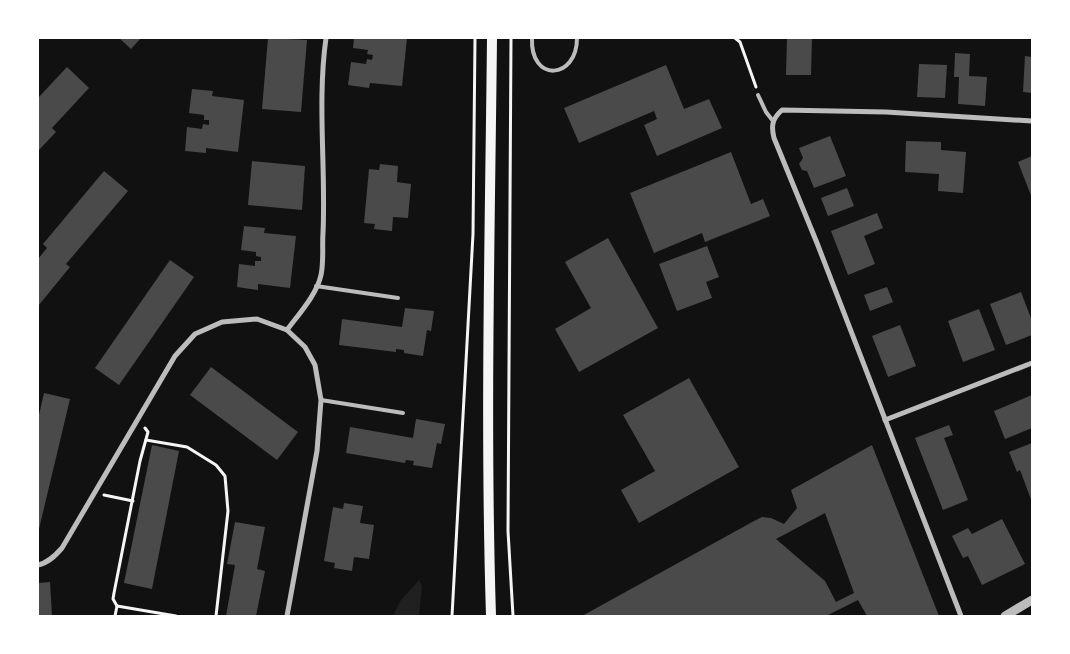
<svg xmlns="http://www.w3.org/2000/svg" width="1070" height="654" viewBox="0 0 1070 654" font-family="Montserrat,sans-serif">
<style>
.green{fill:#202020}
.building{fill:#4a4a4a;fill-rule:evenodd}
.lines{fill:none;stroke-linecap:round;stroke-linejoin:round}
.path{stroke:#f5f5f5;stroke-width:3}
.service{stroke:#bcbcbc;stroke-width:4}
.minor{stroke:#bcbcbc;stroke-width:5}
.tertiary{stroke:#bcbcbc;stroke-width:9}
.secondary{stroke:#f5f5f5;stroke-width:10}
</style>
<rect width="100%" height="100%" fill="#111"/>
<!-- green -->
<polygon class="green" points="419,580 422,586 419,616 393,616 401,600"/>
<!-- building -->
<g class="building">
<polygon points="119,38 141,38 131,49"/>
<polygon points="268,38 307,40 301,112 262,109"/>
<polygon points="354,38 407,38 402,86 370,83 369,88 348,85 351,62 366,64 367,59 372,60 373,55 367,54 368,50 353,48"/>
<polygon points="787,38 812,38 811,75 786,75"/>
<polygon points="955,53 970,54 969,76 987,77 985,106 958,104 959,77 954,77"/>
<polygon points="1025,56 1032,57 1032,93 1023,92"/>
<polygon points="919,64 947,65 945,98 917,97"/>
<polygon points="666,65 684,109 709,99 722,128 657,156 644,125 657,119 654,111 579,143 564,108"/>
<polygon points="67,67 89,88 52,128 56,132 38,151 38,98"/>
<polygon points="192,89 213,91 212,96 244,100 238,152 206,148 206,153 185,151 187,127 202,129 203,124 209,125 209,120 204,120 204,115 189,113"/>
<polygon points="830,136 846,176 814,188 807,171 802,170 799,164 803,158 799,148"/>
<polygon points="906,141 941,142 941,150 966,152 963,193 938,191 939,174 905,172"/>
<polygon points="731,152 751,204 763,199 770,216 705,242 702,233 654,253 630,193"/>
<polygon points="1032,156 1032,198 1018,162"/>
<polygon points="252,161 305,166 302,210 248,205"/>
<polygon points="380,164 398,166 397,182 411,184 408,218 393,217 392,231 374,229 375,224 364,223 369,169 379,170"/>
<polygon points="104,171 128,191 66,264 70,267 38,306 38,259 47,248 43,244"/>
<polygon points="847,188 854,206 828,216 821,198"/>
<polygon points="877,213 883,228 864,236 875,264 848,275 831,231"/>
<polygon points="244,226 265,228 264,233 296,236 290,288 258,284 258,290 237,287 239,264 255,266 255,261 261,261 261,257 256,256 256,252 241,250"/>
<polygon points="608,238 658,328 579,372 555,329 591,308 565,262"/>
<polygon points="707,246 719,277 706,282 712,298 677,311 659,264"/>
<polygon points="170,260 194,277 119,385 95,368"/>
<polygon points="887,287 893,302 870,311 864,295"/>
<polygon points="1021,292 1032,321 1032,335 1006,345 990,304"/>
<polygon points="405,308 434,311 431,331 427,330 423,356 404,353 404,350 396,349 396,352 339,345 342,319 402,327"/>
<polygon points="979,309 995,350 963,362 948,321"/>
<polygon points="900,325 916,366 888,377 872,336"/>
<polygon points="211,367 298,432 277,460 190,395"/>
<polygon points="689,378 739,467 639,523 621,490 655,471 623,415"/>
<polygon points="44,393 70,399 39,529 38,528 38,419"/>
<polygon points="1032,395 1032,428 1005,439 994,411"/>
<polygon points="416,419 445,424 441,444 437,443 432,468 413,465 414,461 406,460 405,463 346,453 350,427 413,438"/>
<polygon points="949,425 953,435 944,438 968,500 943,510 915,438"/>
<polygon points="1032,443 1032,502 1020,470 1017,472 1009,452"/>
<polygon points="152,445 179,451 152,589 124,583"/>
<path d="M872,445L939,616H867L858,600L826,616H582L754,521L762,517L771,518L784,524L797,508L791,490ZM825,513L854,593L836,602L825,581L776,539Z"/>
<polygon points="344,503 363,506 360,523 374,525 369,559 354,557 352,571 334,568 335,563 324,561 333,507 343,509"/>
<polygon points="1002,519 1025,564 982,585 968,556 963,558 952,536 968,528 972,534"/>
<polygon points="235,522 265,527 257,569 265,571 256,616 226,616 235,565 227,564"/>
<polygon points="50,582 52,616 38,616 38,583"/>
</g>
<g class="lines">
<!-- path -->
<g class="path">
<polyline points="511,38 508,531 513,616"/>
<polyline points="735,38 740,42 756,87"/>
<polyline points="146,440 187,447 216,465 225,476 228,511 216,616"/>
<polyline points="104,495 133,501"/>
<polyline points="117,606 176,616"/>
<polyline points="115,616 117,606 113,599 114,593 140,461 148,432 145,428"/>
<polyline points="452,616 473,234 475,38"/>
</g>
<!-- service -->
<g class="service">
<path d="M532,38C530,83 577,80 577,38"/>
<polyline points="758,95 766,112 773,121"/>
<polyline points="316,286 398,298"/>
<polyline points="321,400 403,413"/>
</g>
<!-- minor -->
<g class="minor">
<path d="M287,330C299,314 317,294 321,275C324,261 322,246 323,233C326,168 317,102 326,38"/>
<polyline points="885,420 1032,363"/>
<path d="M38,565C48,563 55,556 62,548L175,356L195,334L222,322L257,319L287,330L305,347L315,365L321,400L317,451L287,616"/>
<path d="M961,616L817,243L774,138C771,126 772,119 782,110L886,112L1032,121"/>
</g>
<!-- tertiary -->
<polyline class="tertiary" points="1005,616 1032,600"/>
<!-- secondary -->
<path class="secondary" d="M491,616C485,424 490,231 492,38"/>
</g>
<!-- border -->
<rect width="1070" height="654" fill="none" stroke="#ffffff" stroke-width="78"/>
</svg>
